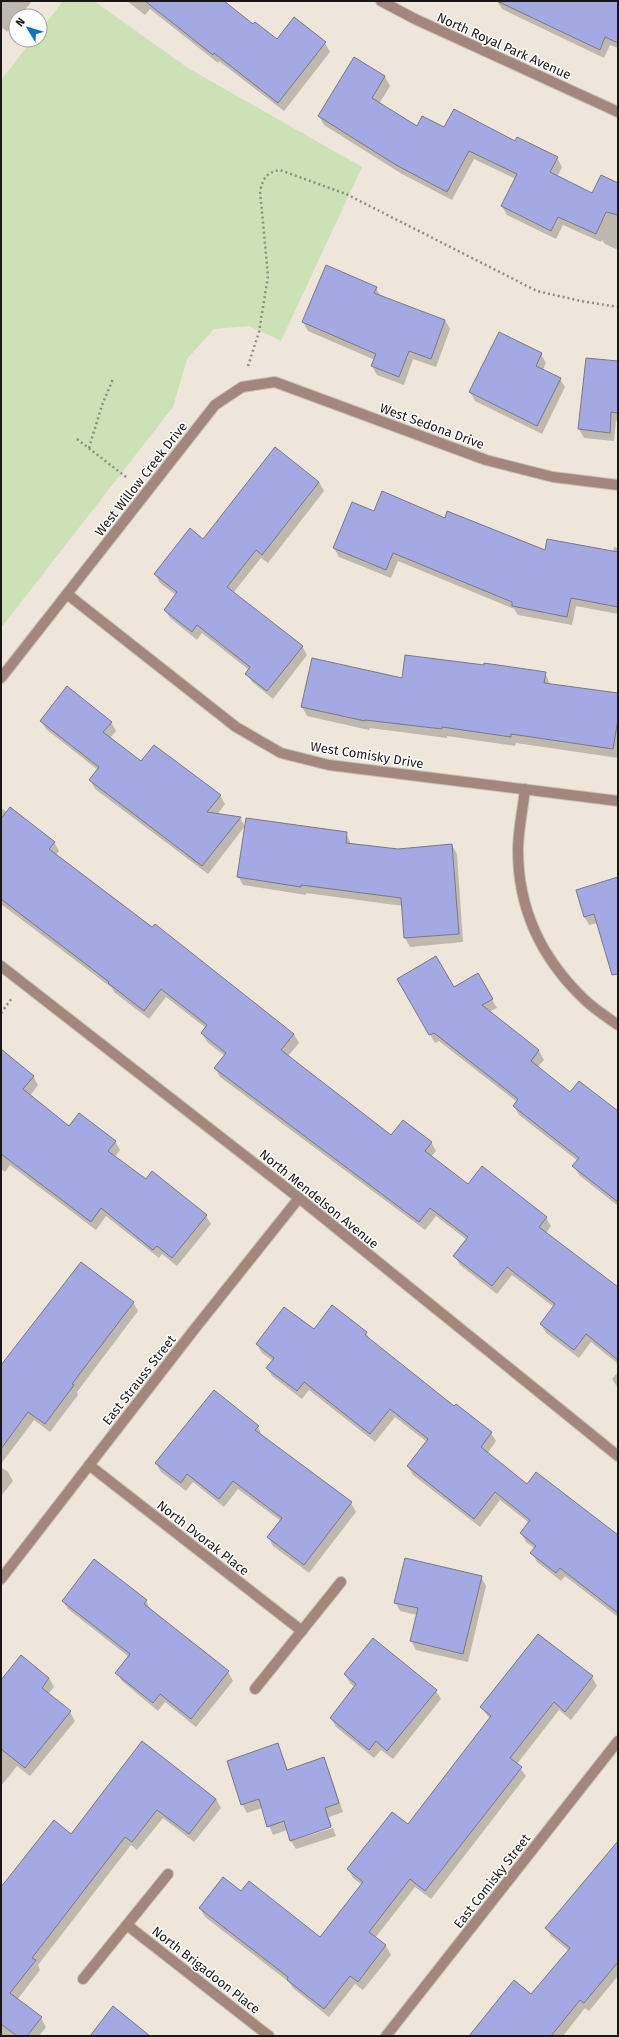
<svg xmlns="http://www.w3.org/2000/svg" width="619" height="2037" viewBox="0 0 619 2037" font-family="'Fira Sans',sans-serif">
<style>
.green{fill:#cce1b6}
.shadow{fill:#0003}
.building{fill:#a4a9e3;stroke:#787984}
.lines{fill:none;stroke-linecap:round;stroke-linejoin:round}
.minor-casing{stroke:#c8c1b7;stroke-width:12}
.path{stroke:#928c84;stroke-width:2.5;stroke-dasharray:2 3;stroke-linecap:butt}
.minor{stroke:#a3877d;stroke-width:10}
.labels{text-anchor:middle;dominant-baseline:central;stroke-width:3;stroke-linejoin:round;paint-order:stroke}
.street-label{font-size:13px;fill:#1a1714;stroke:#fff}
</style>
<rect width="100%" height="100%" fill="#eee6db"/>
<!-- green -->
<polygon class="green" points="63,1 94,1 188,68 362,167 281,341 249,326 214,329 187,359 173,407 1,628 1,80 32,40 40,40 40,31"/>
<!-- shadow -->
<g class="shadow">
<polygon points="1,1 32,1 20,16 16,16 16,21 7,32 3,28 1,31"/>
<polygon points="127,1 222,1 253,26 277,41 325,43 330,52 284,111 219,61 218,63 150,9 145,15"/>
<polygon points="497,1 618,1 618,48 610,45 604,58 502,9"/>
<polygon points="354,58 385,77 390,86 379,104 418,127 445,129 516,142 557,158 562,167 557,177 593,195 618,184 618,250 605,244 602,240 601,242 563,225 556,239 507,215 502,206 516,179 474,159 452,200 402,174 324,125 319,116"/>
<polygon points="376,288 381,297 445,320 450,329 436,367 413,359 404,385 377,375 372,366 375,360 308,331 303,322"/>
<polygon points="541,354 546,363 543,370 560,379 565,387 542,434 475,401 470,392"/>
<polygon points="618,362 618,421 616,421 614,441 584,438 579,429"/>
<polygon points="319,482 324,491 268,563 261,558 233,593 302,646 307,655 273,699 252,682 247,674 249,670 202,633 197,640 170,618 165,610 176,595 160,583 155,574 204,540"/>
<polygon points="374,513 445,519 546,552 613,552 614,547 618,548 618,614 576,606 572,625 518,615 514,609 398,561 391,578 339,557 334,548"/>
<polygon points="545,673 550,684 618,694 618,758 516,743 515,746 447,736 447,738 370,728 369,730 307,716 302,707 403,680"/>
<polygon points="41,721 111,722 116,731 110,738 141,763 191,774 192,773 220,795 225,804 217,815 240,818 245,826 208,874 95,789 90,780 98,770 46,729"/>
<polygon points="1,808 54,842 59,851 56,855 294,1034 299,1043 288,1056 391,1136 431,1142 436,1151 431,1157 468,1185 546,1218 551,1226 546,1233 618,1288 618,1364 591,1342 579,1358 546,1333 541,1324 554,1307 512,1275 497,1294 460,1265 455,1256 467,1240 436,1216 425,1230 220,1077 215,1068 225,1056 207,1042 202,1033 206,1028 166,997 149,1019 114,992 112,988 1,904"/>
<polygon points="346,833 351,844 398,850 452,845 457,854 463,942 410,947 405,938 403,906 306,893 306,895 243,885 238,876"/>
<polygon points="618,878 618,958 598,923 589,925 584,916"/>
<polygon points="477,974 497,1008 489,1012 539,1051 544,1060 537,1068 570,1093 617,1112 618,1110 618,1206 579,1175 574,1166 578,1161 519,1115 514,1106 517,1102 439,1041 435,1043 398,979 453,988"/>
<polygon points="1,1050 33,1076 38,1085 30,1096 69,1127 115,1141 120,1150 115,1157 146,1180 206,1216 211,1224 177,1266 162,1254 159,1258 106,1216 96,1230 10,1165 5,1172 1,1169"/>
<polygon points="133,1302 138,1311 77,1392 78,1395 50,1432 34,1420 1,1464 1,1364 3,1365"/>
<polygon points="314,1330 366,1333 371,1341 454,1408 491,1433 496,1441 487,1454 527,1485 618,1536 618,1617 565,1576 561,1581 537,1562 532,1553 535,1549 526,1542 521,1533 529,1523 500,1500 480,1527 413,1475 408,1467 427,1442 395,1417 375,1442 309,1390 302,1399 272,1376 267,1368 273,1361 262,1353 257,1344"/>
<polygon points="618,1372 618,1388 612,1379"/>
<polygon points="258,1426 262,1436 351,1503 356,1512 309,1573 273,1546 268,1537 281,1521 238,1489 224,1507 193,1482 186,1491 161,1472 156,1463"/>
<polygon points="1,1467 8,1472 13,1481 1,1496"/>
<polygon points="481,1577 486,1586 468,1662 416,1650 411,1641 417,1615 400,1611 395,1602"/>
<polygon points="63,1601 146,1601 151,1610 228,1672 233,1681 196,1727 165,1702 158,1711 122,1681 117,1673 129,1657 68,1609"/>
<polygon points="538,1635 592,1677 597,1686 571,1720 559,1710 517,1764 526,1776 431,1899 415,1887 375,1938 386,1946 391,1955 363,1990 355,1984 329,2017 293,1988 289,1982 205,1917 200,1908 241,1892 320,1938 362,1885 353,1878 348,1869 408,1826 490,1719 481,1707"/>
<polygon points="345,1675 436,1691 441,1699 393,1759 381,1750 374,1758 336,1727 331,1718 355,1687 350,1683"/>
<polygon points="49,1678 54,1687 48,1694 70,1712 75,1721 30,1776 17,1766 1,1786 1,1682"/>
<polygon points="142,1742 216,1799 221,1808 194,1842 163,1818 137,1850 131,1845 38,1965 40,1970 17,2000 41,2018 46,2027 39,2036 1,2036 1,1889 71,1835"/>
<polygon points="278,1745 288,1770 323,1759 328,1767 343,1812 329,1817 332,1826 291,1839 291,1841 287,1830 273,1835 262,1808 247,1813 242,1804"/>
<polygon points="333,1828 336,1836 296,1849 291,1841"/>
<polygon points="618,1843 618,1976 589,2011 585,2008 563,2036 470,2036 531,1995 569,1951 551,1936 546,1928"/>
</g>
<!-- building -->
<g class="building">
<polygon points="145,1 224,1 253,24 255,22 277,39 294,17 326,42 278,103 214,53 213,55"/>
<polygon points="497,1 618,1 618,43 605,37 600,50"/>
<polygon points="354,57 385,76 372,98 417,126 422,116 444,127 454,109 515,141 517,137 558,157 550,172 592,193 601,175 618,183 618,215 606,212 596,234 558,217 551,231 501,206 517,174 469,151 447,192 396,165 318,116"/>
<polygon points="326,265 377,287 374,293 445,320 431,359 409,351 399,377 371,366 376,354 302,322"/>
<polygon points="499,332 542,353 536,366 561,378 537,426 469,392"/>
<polygon points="586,358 618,361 618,413 611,412 610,433 578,429"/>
<polygon points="275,447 319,482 262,555 256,550 227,587 303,646 267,691 245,674 250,667 197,625 192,632 164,610 177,592 154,574 190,528 203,539"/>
<polygon points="382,491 445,518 447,511 545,550 547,539 618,552 618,607 571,598 567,617 512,606 512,602 393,553 386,570 333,548 352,502 374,511"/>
<polygon points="405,655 484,665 484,663 546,672 544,683 618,693 618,719 613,749 511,734 511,737 442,727 442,729 365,720 365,721 301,707 312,658 402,678"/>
<polygon points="67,686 112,722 103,732 141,761 154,745 221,795 207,812 241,817 202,866 89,780 99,767 40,721"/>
<polygon points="10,807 55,842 49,849 152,927 155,924 294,1034 281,1050 391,1135 403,1120 432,1142 425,1151 468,1184 482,1166 547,1217 539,1227 618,1287 618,1360 586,1334 574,1350 540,1324 555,1304 507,1267 492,1286 453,1256 468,1237 430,1208 419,1222 214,1068 226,1053 201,1033 207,1025 161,989 144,1011 108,983 109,982 1,899 1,819"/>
<polygon points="246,818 347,832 346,843 398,849 452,844 459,934 404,938 401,898 301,885 301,887 237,877"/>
<polygon points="618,877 618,974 612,975 594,914 584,917 576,890"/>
<polygon points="436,956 454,987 478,973 493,999 482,1005 539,1050 531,1061 570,1092 579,1081 618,1111 618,1202 572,1166 579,1158 513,1106 518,1099 434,1033 429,1035 397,979"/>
<polygon points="1,1049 34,1076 23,1089 69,1126 79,1113 116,1141 108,1151 146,1179 152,1171 207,1215 172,1258 157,1246 153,1250 101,1208 91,1222 1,1154"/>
<polygon points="81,1262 134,1302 72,1384 74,1385 45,1424 28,1412 1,1449 1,1365"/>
<polygon points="332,1305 367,1332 365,1335 454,1406 456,1404 492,1432 481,1447 527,1484 536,1472 618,1535 618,1613 560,1568 556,1573 530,1553 536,1546 520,1533 530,1520 495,1492 474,1519 407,1466 428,1439 390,1409 370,1434 304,1382 297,1391 266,1368 274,1358 256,1344 284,1307 314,1329"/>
<polygon points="214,1390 259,1426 255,1430 352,1502 304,1565 267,1537 282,1518 233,1481 219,1499 187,1474 181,1483 155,1463"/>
<polygon points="405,1558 482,1576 463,1654 410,1641 418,1608 394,1603"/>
<polygon points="94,1559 147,1600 144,1604 229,1671 191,1719 160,1694 153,1703 115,1673 130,1654 62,1601"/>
<polygon points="538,1634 593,1676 565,1712 554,1702 510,1758 522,1767 425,1891 410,1879 369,1932 386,1945 358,1982 350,1976 324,2009 287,1980 288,1977 199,1908 223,1877 241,1891 249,1881 320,1937 363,1882 347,1869 392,1812 408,1824 491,1716 480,1707"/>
<polygon points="373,1638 437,1690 387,1751 376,1741 369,1750 330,1718 356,1684 344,1674"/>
<polygon points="21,1655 49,1678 42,1688 71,1711 25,1768 1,1749 1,1680"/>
<polygon points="142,1741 216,1799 189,1834 157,1810 132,1842 125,1837 32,1958 36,1960 10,1993 42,2017 27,2036 17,2036 1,2024 1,1887 54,1820 71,1834"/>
<polygon points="278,1743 287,1770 324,1757 339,1803 325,1808 331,1827 290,1841 284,1821 267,1827 259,1799 241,1805 227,1761"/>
<polygon points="618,1841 618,1962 584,2003 580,2000 551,2036 469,2036 514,1980 531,1994 570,1948 545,1928"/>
<polygon points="113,2006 150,2036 90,2036"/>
</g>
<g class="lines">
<defs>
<g id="minor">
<polyline points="381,1 415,19 618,112"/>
<polyline points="67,594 236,727 281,753 329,765 618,801"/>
<polyline points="1,678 215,405 242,387 275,382 486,460 553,477 618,485"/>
<path d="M525,789C523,809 518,830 518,850C518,910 541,958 584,999C594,1009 607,1017 618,1025"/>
<polyline points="1,966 299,1198 618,1456"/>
<polyline points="89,1465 302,1631"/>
<polyline points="1,1579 193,1331 299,1198"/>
<polyline points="255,1689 341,1582"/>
<polyline points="127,1925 269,2036"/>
<polyline points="83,1979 168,1874"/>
<polyline points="386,2036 618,1741"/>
</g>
</defs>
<!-- minor casing -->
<use href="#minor" class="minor-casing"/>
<!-- path -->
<g class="path">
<path d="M248,366L259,332L268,276L260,191C263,178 267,172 280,170L346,194L537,291L581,301L618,307"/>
<polyline points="77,439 126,477"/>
<polyline points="89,448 102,405 113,379"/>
<polyline points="1,1013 12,998"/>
</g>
<!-- minor -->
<use href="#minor" class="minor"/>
</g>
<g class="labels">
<!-- street labels -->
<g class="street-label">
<text transform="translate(504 46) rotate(24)">North Royal Park Avenue</text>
<text transform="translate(432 426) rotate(20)">West Sedona Drive</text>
<text transform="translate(141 479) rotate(-52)">West Willow Creek Drive</text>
<text transform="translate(367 755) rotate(9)">West Comisky Drive</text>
<text transform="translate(319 1199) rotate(39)">North Mendelson Avenue</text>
<text transform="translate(139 1380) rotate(-52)">East Strauss Street</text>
<text transform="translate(203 1538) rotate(38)">North Dvorak Place</text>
<text transform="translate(492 1881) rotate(-52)">East Comisky Street</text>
<text transform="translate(206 1970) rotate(38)">North Brigadoon Place</text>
</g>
</g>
<!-- border -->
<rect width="619" height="2037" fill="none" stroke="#1a1714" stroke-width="4"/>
<!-- north arrow -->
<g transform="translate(28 28) rotate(308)"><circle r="19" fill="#ffffff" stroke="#a3a2a1"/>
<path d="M0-3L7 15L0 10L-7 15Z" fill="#0a74bf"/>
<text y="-6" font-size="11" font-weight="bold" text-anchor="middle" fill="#1a1714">N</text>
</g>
</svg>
